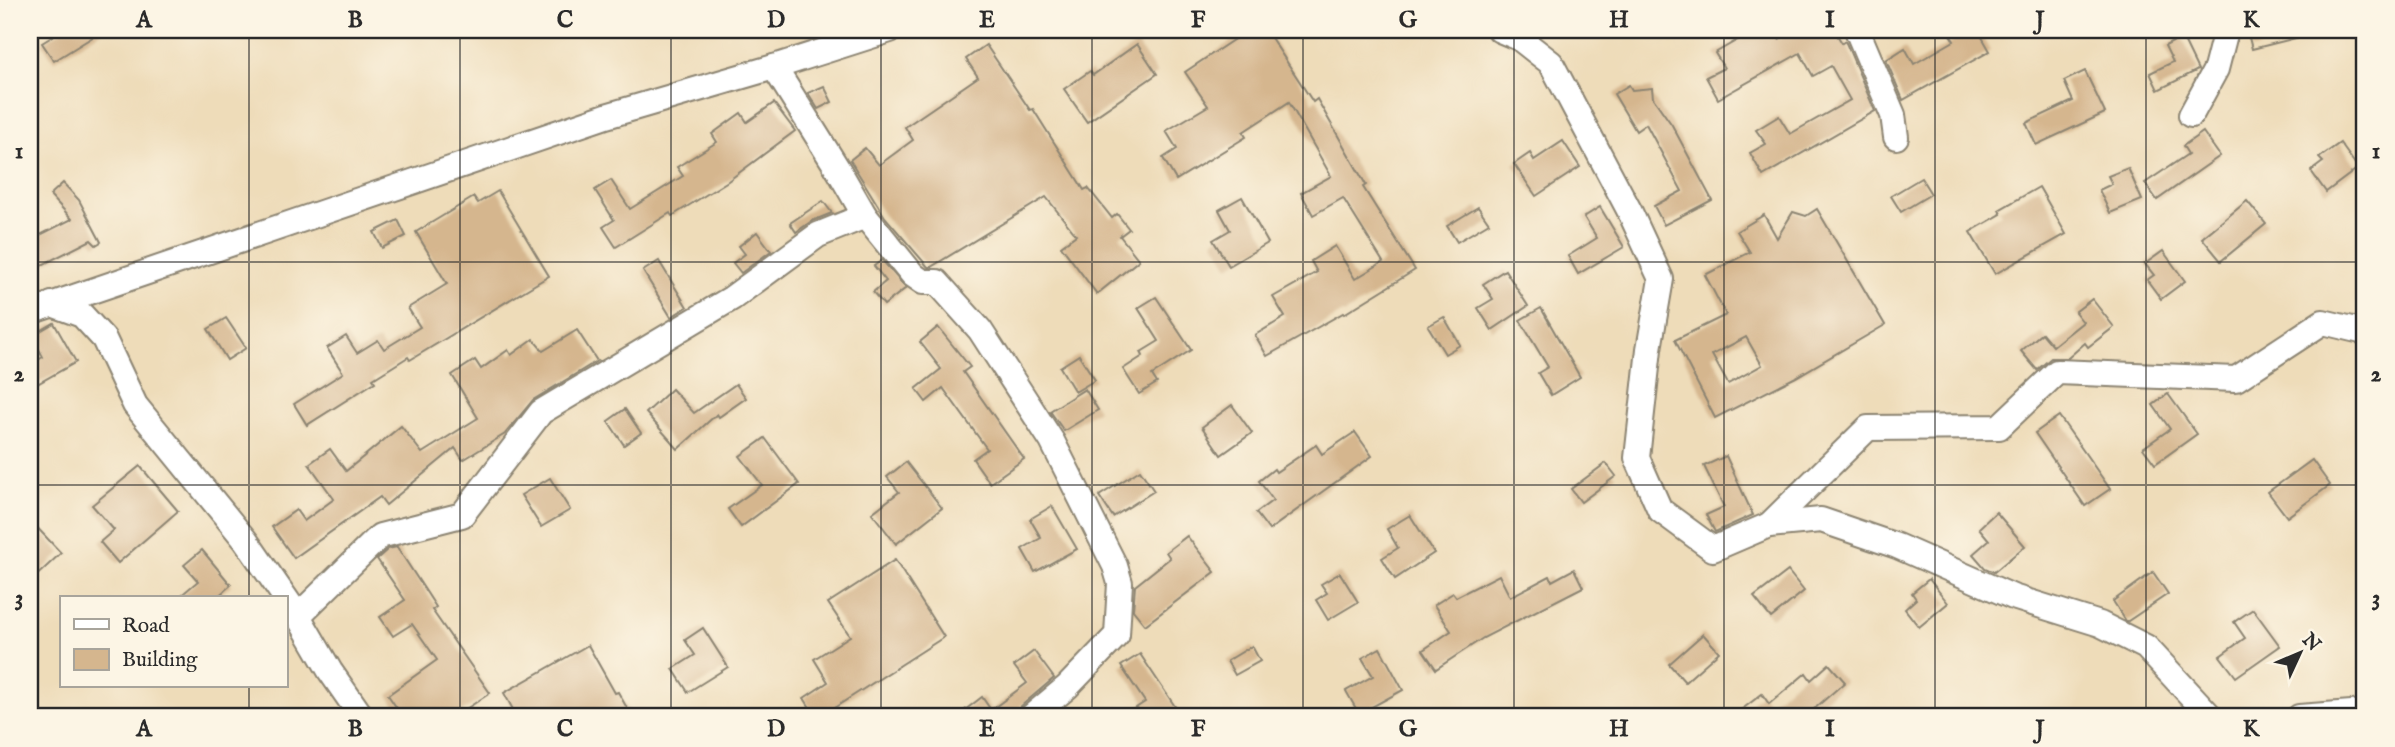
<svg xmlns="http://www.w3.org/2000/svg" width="2395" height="747" viewBox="0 0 2395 747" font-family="'IM FELL English',serif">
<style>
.building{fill:#d5b68e;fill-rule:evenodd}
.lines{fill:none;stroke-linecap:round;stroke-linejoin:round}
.minor-casing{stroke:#8c8472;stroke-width:28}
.minor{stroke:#fff;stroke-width:24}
.grid{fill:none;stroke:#2b2b2b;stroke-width:2;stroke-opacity:0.55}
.neatline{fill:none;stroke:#2b2b2b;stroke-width:2.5}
.grid-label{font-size:23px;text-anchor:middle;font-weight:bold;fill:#2b2b2b}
</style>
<rect width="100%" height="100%" fill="#fcf5e5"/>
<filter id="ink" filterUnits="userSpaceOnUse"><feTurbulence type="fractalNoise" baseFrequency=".0143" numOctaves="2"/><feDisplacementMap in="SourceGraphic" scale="14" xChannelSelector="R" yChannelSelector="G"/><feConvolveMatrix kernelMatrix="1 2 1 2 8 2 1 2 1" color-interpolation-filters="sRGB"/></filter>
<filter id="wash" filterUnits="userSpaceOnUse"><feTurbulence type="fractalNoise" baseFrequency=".00686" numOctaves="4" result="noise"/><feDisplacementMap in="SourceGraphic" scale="28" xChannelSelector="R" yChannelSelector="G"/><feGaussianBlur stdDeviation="1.57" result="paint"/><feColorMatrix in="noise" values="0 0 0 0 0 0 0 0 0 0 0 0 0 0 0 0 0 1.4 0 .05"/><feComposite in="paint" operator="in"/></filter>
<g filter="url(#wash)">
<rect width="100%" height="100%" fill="#eedcb9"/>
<g id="blocks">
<!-- building -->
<g class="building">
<polygon points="63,30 104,30 54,61 42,43"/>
<polygon points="1248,30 1266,30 1313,102 1317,99 1366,185 1363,187 1415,270 1344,314 1343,313 1267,356 1255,335 1285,317 1273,297 1317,272 1311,261 1335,246 1355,279 1383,262 1343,198 1313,215 1301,193 1331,176 1289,102 1243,132 1246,137 1176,180 1163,158 1177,149 1166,131 1208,106 1185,72"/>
<polygon points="1755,30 1774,30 1779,39 1796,30 1834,30 1842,43 1845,41 1847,45 1875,111 1763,176 1750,153 1766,144 1756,130 1779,116 1790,134 1850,100 1831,66 1813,76 1800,53 1718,99 1706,77 1724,68 1715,53"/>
<polygon points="1947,30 1978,30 1990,51 1903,100 1886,60 1905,48 1914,64 1954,41"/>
<polygon points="2247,30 2304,30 2304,36 2252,49"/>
<polygon points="2182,37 2198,70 2158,90 2150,73 2173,62 2165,46"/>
<polygon points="1137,44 1157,74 1087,122 1064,89 1090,71 1093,75"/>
<polygon points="986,45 1030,110 1033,109 1084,190 1088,188 1112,218 1117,214 1129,229 1120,236 1139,260 1097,294 1061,246 1076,235 1046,197 931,267 928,267 885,217 850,160 865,148 879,165 913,140 905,127 978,77 966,59"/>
<polygon points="2085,71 2105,113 2036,145 2026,123 2073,101 2064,81"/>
<polygon points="1629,85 1632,90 1652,88 1653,98 1672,125 1712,200 1664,225 1654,206 1682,191 1646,124 1636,131 1614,94"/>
<polygon points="824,86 832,102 818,109 808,93"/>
<polygon points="774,103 795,131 728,181 672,216 670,213 616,247 603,227 614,220 595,190 611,180 630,209 683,176 677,167 717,142 712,134 741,113 747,122"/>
<polygon points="2203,132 2220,156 2157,200 2145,183 2188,154 2183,146"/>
<polygon points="1563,141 1580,167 1536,196 1514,164 1530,153 1534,160"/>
<polygon points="2340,143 2358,168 2326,192 2311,171 2323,162 2319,158"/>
<polygon points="2128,168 2142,200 2110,213 2099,190 2112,184 2108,176"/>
<polygon points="1921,178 1931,194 1901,212 1891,196"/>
<polygon points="63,183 79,200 101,242 96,245 91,240 30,271 30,240 72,219 50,195"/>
<polygon points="2039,187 2066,234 1995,274 1970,232 2001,214 1999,210"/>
<polygon points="498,191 549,276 410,360 408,357 373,379 375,382 307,425 294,404 343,373 327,348 346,336 357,353 378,340 384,349 420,327 408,308 447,284 416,232 474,197 478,203"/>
<polygon points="1242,197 1268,243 1229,266 1213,240 1230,230 1219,210"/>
<polygon points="823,201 832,213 812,221 796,232 790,223"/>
<polygon points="2247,201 2266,224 2221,261 2202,238"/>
<polygon points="1478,207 1489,223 1457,242 1447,226"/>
<polygon points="1600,207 1624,247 1578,274 1568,256 1597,238 1584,217"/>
<path d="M1817,209L1885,325L1796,377L1715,418L1675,340L1726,315L1705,275L1750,252L1737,231L1764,215L1777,238L1793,212L1806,216ZM1746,337L1762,365L1728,384L1712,355Z"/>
<polygon points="398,220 406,236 382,248 374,232"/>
<polygon points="757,232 771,251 741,273 733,263 745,254 739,246"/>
<polygon points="2163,251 2185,281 2161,299 2147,280 2154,275 2145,264"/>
<polygon points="882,260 906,288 884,305 873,292 886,281 874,266"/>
<polygon points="659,261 687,307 671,317 643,271"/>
<polygon points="1505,270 1528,306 1492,330 1478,308 1493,299 1483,284"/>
<polygon points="1156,297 1191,350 1152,375 1157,383 1139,394 1123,369 1143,356 1141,352 1159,341 1138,308"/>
<polygon points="2092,299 2114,327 2088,347 2085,343 2068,358 2051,358 2037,370 2021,351 2042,333 2053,346 2083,322 2075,312"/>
<polygon points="1541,308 1580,377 1551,395 1538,373 1548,367 1520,320"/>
<polygon points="1444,317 1460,345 1445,354 1428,326"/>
<polygon points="226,318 246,348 227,360 208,329"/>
<polygon points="54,323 76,362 30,388 30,365 43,357 32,336"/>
<polygon points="938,327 970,367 963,372 1024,459 990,483 973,459 987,449 943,388 926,402 916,389 941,369 920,342"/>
<polygon points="577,330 597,361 533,400 505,434 463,460 455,448 386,505 380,497 294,558 272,527 296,510 304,521 334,499 309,464 330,449 346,471 401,426 422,453 478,418 452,375 475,360 481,369 508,350 511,355 533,339 543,351"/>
<polygon points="1079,355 1095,380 1075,392 1060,367"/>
<polygon points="736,384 746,398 719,417 717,414 678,449 646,413 672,389 694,413"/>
<polygon points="1085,389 1098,410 1064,431 1050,411"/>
<polygon points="2168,394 2197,434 2155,464 2143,448 2170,429 2153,405"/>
<polygon points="1232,405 1252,433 1221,455 1202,427"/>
<polygon points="625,409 641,433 624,445 608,421"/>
<polygon points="2059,416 2110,489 2085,506 2035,433"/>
<polygon points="1355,432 1372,456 1269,530 1256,513 1273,500 1259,481 1274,469 1276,472 1316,445 1322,454"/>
<polygon points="765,438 799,484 741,527 728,509 762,485 740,456"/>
<polygon points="1726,456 1753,515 1715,532 1706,515 1724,507 1704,466"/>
<polygon points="2312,460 2330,485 2287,517 2268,492"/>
<polygon points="906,462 942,508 896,544 872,513 899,492 887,477"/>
<polygon points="1606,463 1616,476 1581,502 1571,489"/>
<polygon points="140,466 178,511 118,563 100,542 114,530 92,505"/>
<polygon points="1140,470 1154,491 1113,517 1099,496"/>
<polygon points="550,478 570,510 541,527 521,495"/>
<polygon points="1052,506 1077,549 1035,572 1022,549 1041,538 1030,519"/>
<polygon points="1996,512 2025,546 1994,572 1985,568 1973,554 1989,540 1979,528"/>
<polygon points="1410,515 1434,553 1395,579 1382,558 1398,548 1387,529"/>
<polygon points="30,520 61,553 30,582"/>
<polygon points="1187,536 1215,572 1145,625 1133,610 1135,586 1170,558 1166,552"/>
<polygon points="397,547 436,607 432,610 490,693 454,717 403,717 388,695 437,660 412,624 393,636 380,617 405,600 377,559 388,549"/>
<polygon points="202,550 231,585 216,598 178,598 198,581 184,565"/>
<polygon points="895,560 944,637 820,717 816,717 804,698 828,682 814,659 850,636 828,603"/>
<polygon points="1574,569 1583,587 1483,638 1436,669 1423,650 1451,631 1434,605 1453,593 1456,597 1499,575 1510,597 1550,576 1552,581"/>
<polygon points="1788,571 1804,591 1771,618 1754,597"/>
<polygon points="2153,572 2168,594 2128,621 2126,621 2113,601"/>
<polygon points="1340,573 1358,602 1328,620 1316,600 1327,593 1321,584"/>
<polygon points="1929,579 1948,603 1919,627 1905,609 1916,599 1912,593"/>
<polygon points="2253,609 2280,646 2236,677 2220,656 2245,638 2234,622"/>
<polygon points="703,628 728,667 688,692 673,669 695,655 685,640"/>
<polygon points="1703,634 1719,652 1685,682 1669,664"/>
<polygon points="588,645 615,693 618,692 632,717 517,717 504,693"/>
<polygon points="1252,646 1260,661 1235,675 1227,661"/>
<polygon points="1380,648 1403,690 1359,714 1346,691 1373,676 1362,658"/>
<polygon points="1034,651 1054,678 1021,706 1016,717 956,717 982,697 991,710 1027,683 1014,666"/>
<polygon points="1140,654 1178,711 1169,717 1122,717 1145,702 1121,666"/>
<polygon points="1829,664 1845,682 1805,717 1732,717 1762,694 1769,704 1806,673 1811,680"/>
</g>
</g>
</g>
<g filter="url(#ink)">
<use href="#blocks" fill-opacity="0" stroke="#8c8472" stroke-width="2"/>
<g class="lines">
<defs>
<g id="minor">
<polyline points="1500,30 1519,38 1551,63 1629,210 1661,279 1649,349 1637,458 1660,510 1713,549 1769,525 1821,520 1897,546 2013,597 2100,624 2146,647 2211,717"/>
<polyline points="1857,30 1893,115 1896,137"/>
<polyline points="774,67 839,171 865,216 913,275 923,282 937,282 980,330 1052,441 1115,566 1120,583 1117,635 1067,687 1031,717"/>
<polyline points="2191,115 2216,69 2226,30"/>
<polyline points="52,304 82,315 104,339 135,405 246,541 298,616 330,671 362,717"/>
<polyline points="30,312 606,116 774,67 890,30"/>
<polyline points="1769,525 1868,428 1999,427 2057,372 2236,379 2323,322 2365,332"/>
<polyline points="298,616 380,536 462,515 541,412 732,298 818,235 865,216"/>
<polyline points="2299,717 2365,712"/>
</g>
</defs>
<!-- minor casing -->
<use href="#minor" class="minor-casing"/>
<!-- minor -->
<use href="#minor" class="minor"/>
</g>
</g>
<!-- grid -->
<path class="grid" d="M249,30V598M460,30V717M671,30V717M881,30V717M1092,30V717M1303,30V717M1514,30V717M1724,30V717M1935,30V717M2146,30V717M30,262H2365M30,485H2365M249,686V717"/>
<!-- margin -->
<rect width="2395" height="747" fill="none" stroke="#fcf5e5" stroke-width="77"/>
<!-- legend -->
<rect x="60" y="596" width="228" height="91" fill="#fcf5e5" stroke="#a8a49b" stroke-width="2"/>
<rect x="74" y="619" width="35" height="10" fill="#ffffff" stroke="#a8a49b" stroke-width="2"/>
<text x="122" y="632" font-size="21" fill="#2b2b2b">Road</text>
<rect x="74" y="649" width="35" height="21" fill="#d5b68e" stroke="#a8a49b" stroke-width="2"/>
<text x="122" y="666" font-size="21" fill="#2b2b2b">Building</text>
<!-- north arrow -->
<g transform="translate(2300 653) rotate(46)" stroke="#fcf5e5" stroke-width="5" paint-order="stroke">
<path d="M0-5L12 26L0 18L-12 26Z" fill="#2b2b2b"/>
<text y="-10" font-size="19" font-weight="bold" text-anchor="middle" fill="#2b2b2b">N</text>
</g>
<rect x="38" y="38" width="2318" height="670" class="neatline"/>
<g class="grid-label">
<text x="144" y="27">A</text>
<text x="355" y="27">B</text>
<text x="565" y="27">C</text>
<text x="776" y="27">D</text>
<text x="987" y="27">E</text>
<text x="1198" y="27">F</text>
<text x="1408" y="27">G</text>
<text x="1619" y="27">H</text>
<text x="1830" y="27">I</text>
<text x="2040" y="27">J</text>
<text x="2251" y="27">K</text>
<text x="19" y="158">1</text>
<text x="2376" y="158">1</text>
<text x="19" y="381">2</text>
<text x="2376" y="381">2</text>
<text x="19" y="605">3</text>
<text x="2376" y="605">3</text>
<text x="144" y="736">A</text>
<text x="355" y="736">B</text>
<text x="565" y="736">C</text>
<text x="776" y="736">D</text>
<text x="987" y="736">E</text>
<text x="1198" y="736">F</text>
<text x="1408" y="736">G</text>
<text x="1619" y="736">H</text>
<text x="1830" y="736">I</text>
<text x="2040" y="736">J</text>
<text x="2251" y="736">K</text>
</g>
</svg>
